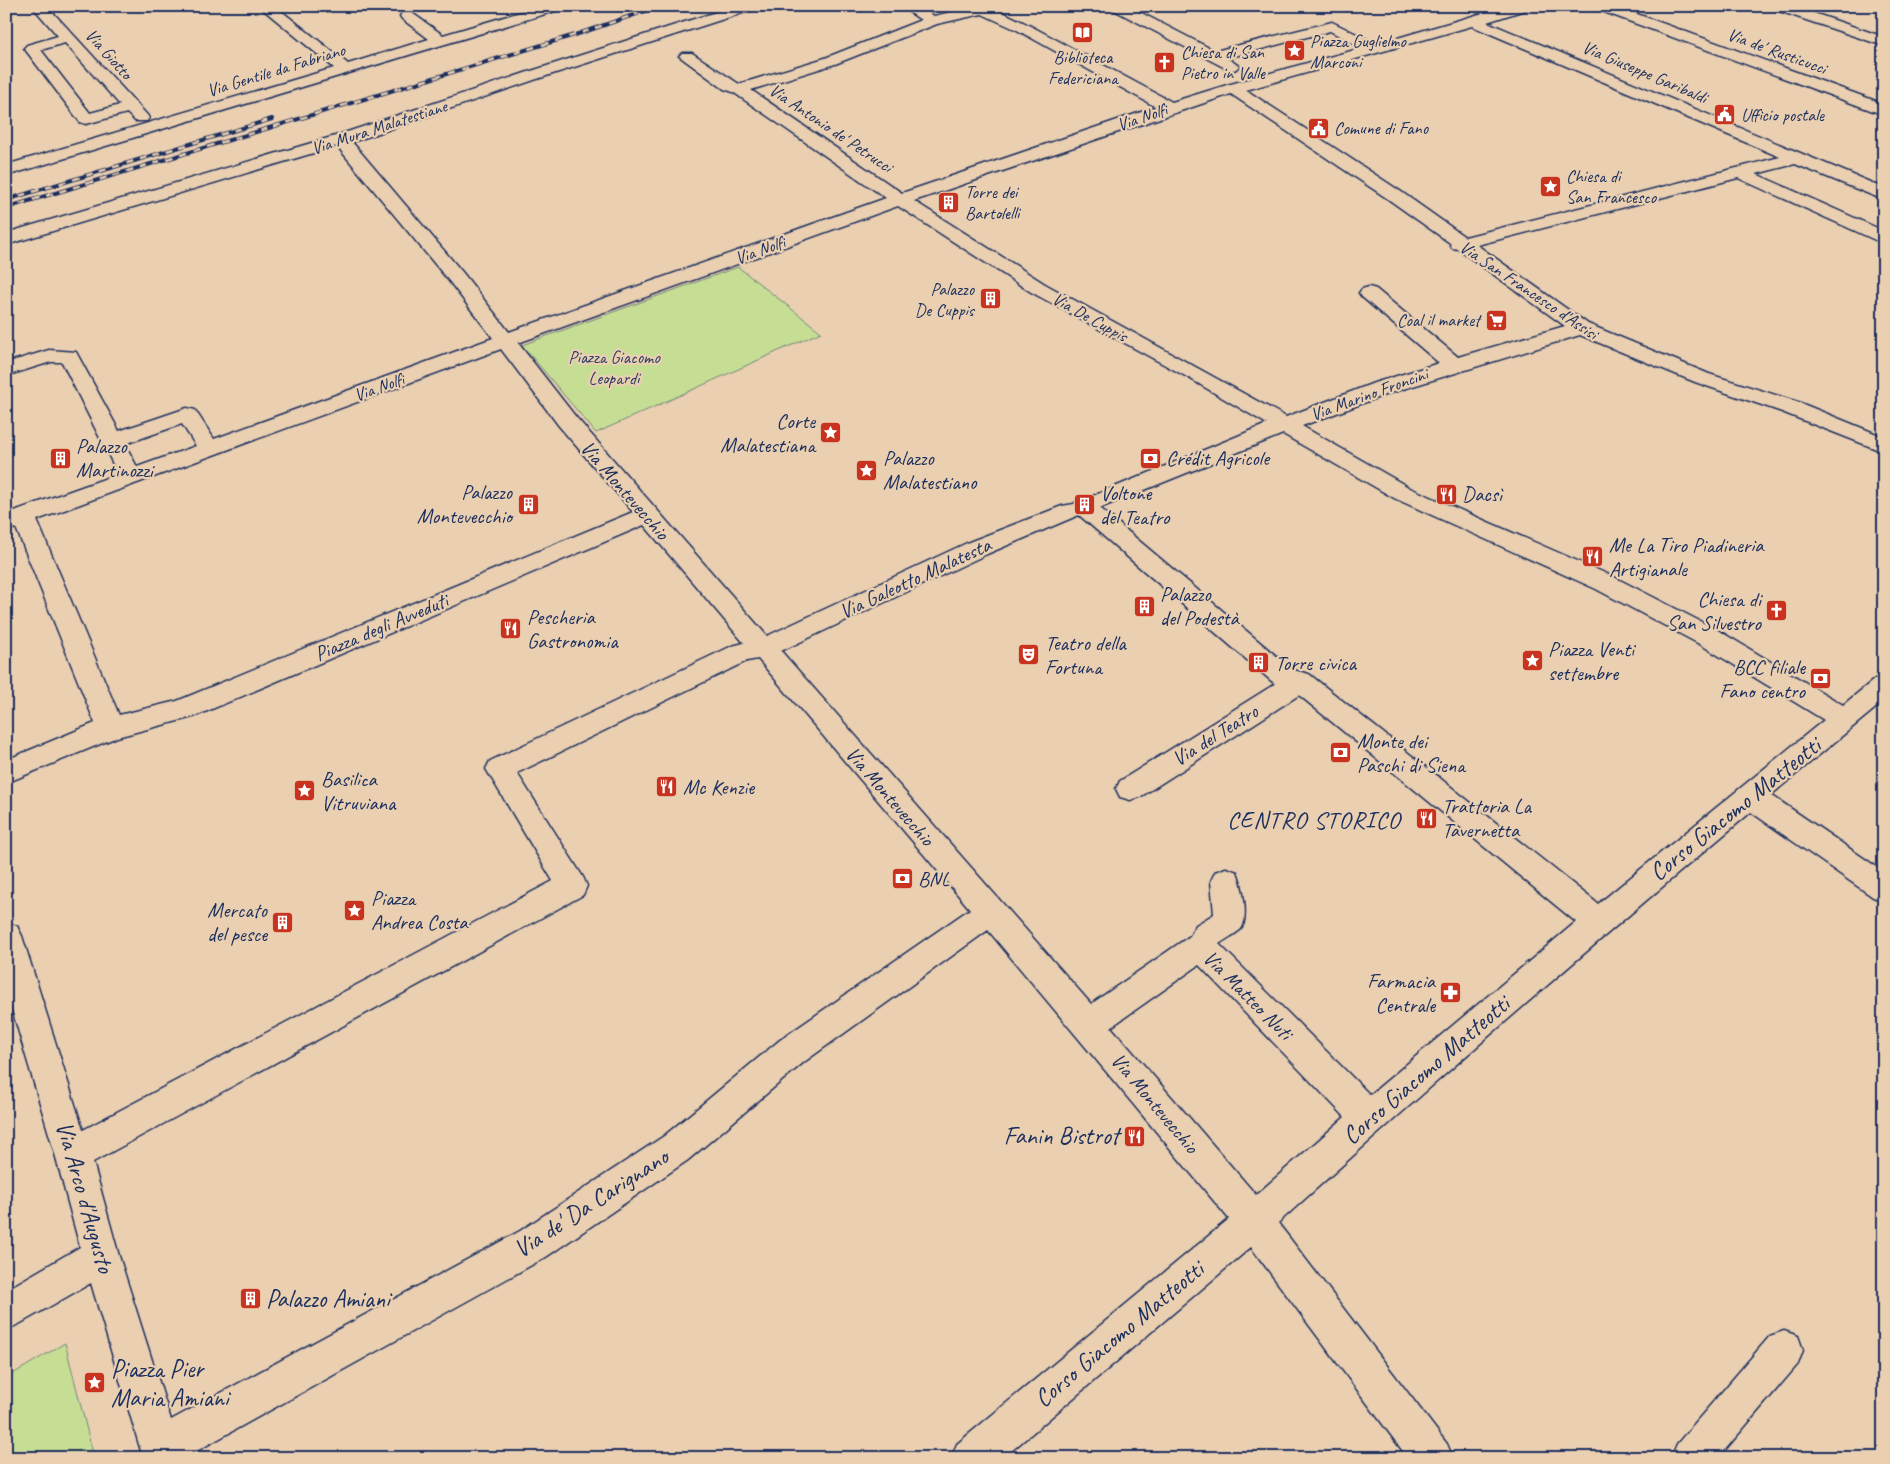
<svg xmlns="http://www.w3.org/2000/svg" width="1890" height="1464" viewBox="0 0 1890 1464" font-family="Caveat,sans-serif">
<style>
.green{fill:#c6de94;stroke:#708679}
.lines{fill:none;stroke-linecap:round;stroke-linejoin:round}
.minor-casing{stroke:#1b2f5e;stroke-width:3}
.minor{fill:#eacfb1;fill-rule:evenodd}
.rail-casing{stroke:#1b2f5e;stroke-width:4}
.rail{stroke:#eacfb1;stroke-width:2.5;stroke-dasharray:7;stroke-linecap:butt}
.labels{text-anchor:middle;dominant-baseline:central;stroke-width:4.5;stroke-linejoin:round;paint-order:stroke}
.far-poi-label{font-size:18px;fill:#1b2f5e;stroke:#eacfb1;text-anchor:start}
.far-street-label{font-size:18px;fill:#1b2f5e;stroke:#eacfb1}
.far-park-label{font-size:18px;fill:#2c4063;stroke:#eacfb1}
.poi-label{font-size:21px;fill:#1b2f5e;stroke:#eacfb1;text-anchor:start}
.street-label{font-size:21px;fill:#1b2f5e;stroke:#eacfb1}
.quarter-label{font-size:24px;letter-spacing:1px;fill:#1b2f5e;stroke:#eacfb1}
.near-street-label{font-size:25px;fill:#1b2f5e;stroke:#eacfb1}
.near-poi-label{font-size:25px;fill:#1b2f5e;stroke:#eacfb1;text-anchor:start}
</style>
<rect width="100%" height="100%" fill="#eacfb1"/>
<filter id="ink" filterUnits="userSpaceOnUse"><feTurbulence type="fractalNoise" baseFrequency=".02" numOctaves="2"/><feDisplacementMap in="SourceGraphic" scale="10" xChannelSelector="R" yChannelSelector="G"/><feConvolveMatrix kernelMatrix="1 2 1 2 8 2 1 2 1" color-interpolation-filters="sRGB"/></filter>
<g filter="url(#ink)">
<!-- green -->
<g class="green">
<polygon points="738,267 821,332 596,433 522,345"/>
<polygon points="65,1343 94,1458 6,1458 6,1378"/>
</g>
<g class="lines">
<defs>
<g id="minor">
<path d="M32,6H47L147,115L149,118L147,121H135L127,113L86,124L80,122L24,48L27,45L58,36ZM65,43L120,105L90,113L41,50Z"/>
<polygon points="259,6 275,6 348,64 429,39 402,19 400,16 402,13 412,13 443,35 541,6 564,6 562,9 6,176 6,165 334,68"/>
<path d="M735,6H757L755,9L537,79L352,142L463,273L509,332L886,198L733,92L724,89L679,56L682,53H692L739,84L825,58L921,20L900,6H918L934,16L977,6H990L1027,24L1172,102L1227,85L1362,48L1330,31L1227,58L1239,66L1236,69L1231,71L1112,9L1110,6H1128L1215,51L1332,22L1377,44L1507,6H1530L1528,9L1487,22L1884,188V200L1795,164L1756,174L1884,231V244L1738,178L1477,245L1588,324L1709,374L1798,402L1884,437V452L1782,412L1695,382L1580,335L1390,393L1302,426L1410,488L1614,577L1721,632L1843,705L1875,679L1884,676V701L1771,795L1884,872V901L1873,897L1751,812C1591,946 1433,1083 1278,1223L1447,1444L1453,1458H1408L1251,1247L1003,1458H951L957,1444L1229,1219L988,930L804,1062L688,1160L546,1257L184,1458H143L91,1283L19,1324L6,1330V1290L80,1247L55,1154L6,989V923L17,926L22,936L83,1130L553,881L486,769L490,761L732,646L744,643L644,525L193,717L117,737L6,783V760L95,723L16,528L6,531V514L118,474L62,362H51L6,376V363L49,350L76,352L119,431L187,408L195,410L214,439L493,338L449,281L337,146L6,245V233L335,136L525,73ZM982,14L1017,30L1156,107L902,193L751,90L835,64L937,24ZM1472,26L1780,157L1465,237L1400,191L1246,90ZM1231,94L1388,199L1450,243L1452,248L1458,249L1565,326L1458,357L1376,289L1369,287L1362,289L1359,293L1362,297L1439,363L1374,383L1286,417L1045,284L914,201ZM898,206L1031,292L1189,378L1267,424L1093,496L1089,501L1084,499L1076,502L1074,504L1062,506L969,542L767,636L575,416L518,343ZM501,349L559,426L633,512L177,701L119,715L37,520ZM182,424L196,446L137,467L125,444ZM1283,434L1394,498L1596,589L1703,646L1824,720L1598,904L1309,674L1293,670L1100,508ZM1079,515L1275,684L1120,781L1116,789L1120,797L1130,800L1140,797L1299,695L1576,922L1370,1095L1219,944C1226,939 1234,935 1240,930C1250,920 1242,884 1237,872L1226,868L1215,872L1211,881L1214,914L1196,925L1190,936L1091,1004L781,651L987,554ZM758,659L970,909L780,1040L664,1136L520,1231L171,1420L119,1256L93,1162L583,895L587,886L583,877L517,773L747,661ZM1199,965L1345,1117L1256,1195L1111,1027Z"/>
<polygon points="1594,6 1615,6 1884,104 1884,115 1596,9"/>
<polygon points="1771,6 1793,6 1884,37 1884,46 1773,9"/>
<polygon points="1784,1331 1798,1336 1803,1350 1798,1364 1718,1458 1671,1458 1677,1444 1770,1336"/>
</g>
</defs>
<!-- minor casing -->
<use href="#minor" class="minor-casing"/>
<!-- minor -->
<use href="#minor" class="minor"/>
<defs>
<g id="rail">
<polyline points="6,200 272,119"/>
<polyline points="6,208 578,34 660,6"/>
</g>
</defs>
<!-- rail casing -->
<use href="#rail" class="rail-casing"/>
<!-- rail -->
<use href="#rail" class="rail"/>
</g>
</g>
<!-- icons -->
<defs>
<symbol id="library-square" viewBox="-11 -11 22 22"><rect x="-9" y="-9" width="18" height="18" rx="4" fill="#c8321e" stroke="#eacfb1"/><path d="M-6-4Q-3-5.5-.7-3.5V5Q-3 3-6 4ZM6-4Q3-5.5 .7-3.5V5Q3 3 6 4Z" fill="#fff"/></symbol>
<symbol id="sight-square" viewBox="-11 -11 22 22"><rect x="-9" y="-9" width="18" height="18" rx="4" fill="#c8321e" stroke="#eacfb1"/><path d="M0-6L1.8-2.2L6-1.7L2.9 1.2L3.7 5.4L0 3.3L-3.7 5.4L-2.9 1.2L-6-1.7L-1.8-2.2Z" fill="#fff"/></symbol>
<symbol id="church-square" viewBox="-11 -11 22 22"><rect x="-9" y="-9" width="18" height="18" rx="4" fill="#c8321e" stroke="#eacfb1"/><path d="M-1.2-6h2.4v3.5h3.3v2.4h-3.3V6h-2.4V-.1h-3.3v-2.4h3.3Z" fill="#fff"/></symbol>
<symbol id="civic-square" viewBox="-11 -11 22 22"><rect x="-9" y="-9" width="18" height="18" rx="4" fill="#c8321e" stroke="#eacfb1"/><path d="M-.6-6.5H3V-4.5H.6V-3L4-1V1h2V6H-6V1h2V-1L-.6-3ZM-1.2 2.5V6h2.4V2.5Z" fill="#fff"/></symbol>
<symbol id="building-square" viewBox="-11 -11 22 22"><rect x="-9" y="-9" width="18" height="18" rx="4" fill="#c8321e" stroke="#eacfb1"/><path d="M-4-6H4V6H1V3H-1V6H-4ZM-2.5-4.3h1.7v1.8h-1.7ZM.8-4.3h1.7v1.8H.8ZM-2.5-1h1.7V.8h-1.7ZM.8-1h1.7V.8H.8Z" fill="#fff"/></symbol>
<symbol id="supermarket-square" viewBox="-11 -11 22 22"><rect x="-9" y="-9" width="18" height="18" rx="4" fill="#c8321e" stroke="#eacfb1"/><path d="M-6-5.5h2.5l.6 2H6L4.5 2H-2.5L-4.4-4H-6ZM-1.5 3.2a1.3 1.3 0 1 0 .1 0ZM3 3.2a1.3 1.3 0 1 0 .1 0Z" fill="#fff"/></symbol>
<symbol id="bank-square" viewBox="-11 -11 22 22"><rect x="-9" y="-9" width="18" height="18" rx="4" fill="#c8321e" stroke="#eacfb1"/><path d="M-6-4H6V4H-6ZM0-2.3a2.3 2.3 0 1 0 0 4.6a2.3 2.3 0 1 0 0-4.6Z" fill="#fff"/></symbol>
<symbol id="restaurant-square" viewBox="-11 -11 22 22"><rect x="-9" y="-9" width="18" height="18" rx="4" fill="#c8321e" stroke="#eacfb1"/><path d="M-5-6h1v4h1v-4h1v4h1v-4h1v5L-1.5 .5V6h-2V.5L-5-1ZM5-6V6H3V1.5H1.5Q1.5-4 5-6Z" fill="#fff"/></symbol>
<symbol id="theatre-square" viewBox="-11 -11 22 22"><rect x="-9" y="-9" width="18" height="18" rx="4" fill="#c8321e" stroke="#eacfb1"/><path d="M-5-5.5Q0-4 5-5.5V0Q5 5 0 6Q-5 5-5 0ZM-3.3-2.5H-1v1.5H-3.3ZM1-2.5H3.3v1.5H1ZM-2.8 1Q0 5.5 2.8 1Z" fill="#fff"/></symbol>
<symbol id="pharmacy-square" viewBox="-11 -11 22 22"><rect x="-9" y="-9" width="18" height="18" rx="4" fill="#c8321e" stroke="#eacfb1"/><path d="M-2-6h4v4h4v4h-4v4h-4v-4h-4v-4h4Z" fill="#fff"/></symbol>
</defs>
<g fill-rule="evenodd">
<use href="#library-square" x="1070" y="20" width="25" height="25"/>
<use href="#sight-square" x="1282" y="38" width="25" height="25"/>
<use href="#church-square" x="1152" y="50" width="25" height="25"/>
<use href="#civic-square" x="1712" y="102" width="25" height="25"/>
<use href="#civic-square" x="1306" y="116" width="25" height="25"/>
<use href="#sight-square" x="1538" y="174" width="25" height="25"/>
<use href="#building-square" x="936" y="190" width="25" height="25"/>
<use href="#building-square" x="978" y="286" width="25" height="25"/>
<use href="#supermarket-square" x="1484" y="308" width="25" height="25"/>
<use href="#sight-square" x="818" y="420" width="25" height="25"/>
<use href="#building-square" x="48" y="446" width="25" height="25"/>
<use href="#bank-square" x="1138" y="446" width="25" height="25"/>
<use href="#sight-square" x="854" y="458" width="25" height="25"/>
<use href="#restaurant-square" x="1434" y="482" width="25" height="25"/>
<use href="#building-square" x="516" y="492" width="25" height="25"/>
<use href="#building-square" x="1072" y="492" width="25" height="25"/>
<use href="#restaurant-square" x="1580" y="544" width="25" height="25"/>
<use href="#building-square" x="1132" y="594" width="25" height="25"/>
<use href="#church-square" x="1764" y="598" width="25" height="25"/>
<use href="#restaurant-square" x="498" y="616" width="25" height="25"/>
<use href="#theatre-square" x="1016" y="642" width="25" height="25"/>
<use href="#sight-square" x="1520" y="648" width="25" height="25"/>
<use href="#building-square" x="1246" y="650" width="25" height="25"/>
<use href="#bank-square" x="1808" y="666" width="25" height="25"/>
<use href="#bank-square" x="1328" y="740" width="25" height="25"/>
<use href="#restaurant-square" x="654" y="774" width="25" height="25"/>
<use href="#sight-square" x="292" y="778" width="25" height="25"/>
<use href="#restaurant-square" x="1414" y="806" width="25" height="25"/>
<use href="#bank-square" x="890" y="866" width="25" height="25"/>
<use href="#sight-square" x="342" y="898" width="25" height="25"/>
<use href="#building-square" x="270" y="910" width="25" height="25"/>
<use href="#pharmacy-square" x="1438" y="980" width="25" height="25"/>
<use href="#restaurant-square" x="1122" y="1124" width="25" height="25"/>
<use href="#building-square" x="238" y="1286" width="25" height="25"/>
<use href="#sight-square" x="82" y="1370" width="25" height="25"/>
</g>
<g class="labels">
<!-- far-poi labels -->
<g class="far-poi-label">
<text x="1310" y="41">Piazza Guglielmo<tspan x="1310" dy="21">Marconi</tspan></text>
<text x="1181" y="52">Chiesa di San<tspan x="1181" dy="21">Pietro in Valle</tspan></text>
<text x="1083" y="57" text-anchor="middle">Biblioteca<tspan x="1083" dy="21">Federiciana</tspan></text>
<text x="1741" y="115">Ufficio postale</text>
<text x="1334" y="128">Comune di Fano</text>
<text x="1566" y="176">Chiesa di<tspan x="1566" dy="21">San Francesco</tspan></text>
<text x="965" y="192">Torre dei<tspan x="965" dy="21">Bartolelli</tspan></text>
<text x="974" y="289" text-anchor="end">Palazzo<tspan x="974" dy="21">De Cuppis</tspan></text>
<text x="1480" y="320" text-anchor="end">Coal il market</text>
</g>
<!-- far-street labels -->
<g class="far-street-label">
<text transform="translate(1777 51) rotate(20)">Via de' Rusticucci</text>
<text transform="translate(109 54) rotate(48)">Via Giotto</text>
<text transform="translate(276 70) rotate(-17)">Via Gentile da Fabriano</text>
<text transform="translate(1645 72) rotate(23)">Via Giuseppe Garibaldi</text>
<text transform="translate(1142 117) rotate(-19)">Via Nolfi</text>
<text transform="translate(379 127) rotate(-18)">Via Mura Malatestiane</text>
<text transform="translate(831 128) rotate(34)">Via Antonio de' Petrucci</text>
<text transform="translate(760 250) rotate(-20)">Via Nolfi</text>
<text transform="translate(1529 290) rotate(34)">Via San Francesco d'Assisi</text>
<text transform="translate(1090 317) rotate(29)">Via De Cuppis</text>
<text transform="translate(379 387) rotate(-20)">Via Nolfi</text>
<text transform="translate(1369 394) rotate(-20)">Via Marino Froncini</text>
</g>
<!-- far-park labels -->
<g class="far-park-label">
<text x="614" y="357">Piazza Giacomo<tspan x="614" dy="21">Leopardi</tspan></text>
</g>
<!-- poi labels -->
<g class="poi-label">
<text x="815" y="421" text-anchor="end">Corte<tspan x="815" dy="24">Malatestiana</tspan></text>
<text x="76" y="446">Palazzo<tspan x="76" dy="24">Martinozzi</tspan></text>
<text x="883" y="458">Palazzo<tspan x="883" dy="24">Malatestiano</tspan></text>
<text x="1166" y="458">Crédit Agricole</text>
<text x="512" y="492" text-anchor="end">Palazzo<tspan x="512" dy="24">Montevecchio</tspan></text>
<text x="1100" y="493">Voltone<tspan x="1100" dy="24">del Teatro</tspan></text>
<text x="1462" y="494">Dacsì</text>
<text x="1609" y="545">Me La Tiro Piadineria<tspan x="1609" dy="24">Artigianale</tspan></text>
<text x="1160" y="594">Palazzo<tspan x="1160" dy="24">del Podestà</tspan></text>
<text x="1761" y="599" text-anchor="end">Chiesa di<tspan x="1761" dy="24">San Silvestro</tspan></text>
<text x="527" y="617">Pescheria<tspan x="527" dy="24">Gastronomia</tspan></text>
<text x="1045" y="643">Teatro della<tspan x="1045" dy="24">Fortuna</tspan></text>
<text x="1548" y="649">Piazza Venti<tspan x="1548" dy="24">settembre</tspan></text>
<text x="1275" y="663">Torre civica</text>
<text x="1805" y="667" text-anchor="end">BCC filiale<tspan x="1805" dy="24">Fano centro</tspan></text>
<text x="1357" y="741">Monte dei<tspan x="1357" dy="24">Paschi di Siena</tspan></text>
<text x="321" y="779">Basilica<tspan x="321" dy="24">Vitruviana</tspan></text>
<text x="683" y="787">Mc Kenzie</text>
<text x="1442" y="806">Trattoria La<tspan x="1442" dy="24">Tavernetta</tspan></text>
<text x="918" y="879">BNL</text>
<text x="371" y="898">Piazza<tspan x="371" dy="24">Andrea Costa</tspan></text>
<text x="267" y="910" text-anchor="end">Mercato<tspan x="267" dy="24">del pesce</tspan></text>
<text x="1435" y="981" text-anchor="end">Farmacia<tspan x="1435" dy="24">Centrale</tspan></text>
</g>
<!-- street labels -->
<g class="street-label">
<text transform="translate(625 490) rotate(49)">Via Montevecchio</text>
<text transform="translate(915 578) rotate(-25)">Via Galeotto Malatesta</text>
<text transform="translate(381 627) rotate(-23)">Piazza degli Avveduti</text>
<text transform="translate(1215 735) rotate(-32)">Via del Teatro</text>
<text transform="translate(890 796) rotate(49)">Via Montevecchio</text>
<text transform="translate(1248 995) rotate(45)">Via Matteo Nuti</text>
<text transform="translate(1155 1103) rotate(50)">Via Montevecchio</text>
</g>
<!-- quarter labels -->
<g class="quarter-label">
<text x="1314" y="820">CENTRO STORICO</text>
</g>
<!-- near-street labels -->
<g class="near-street-label">
<text transform="translate(1735 809) rotate(-39)">Corso Giacomo Matteotti</text>
<text transform="translate(1426 1070) rotate(-41)">Corso Giacomo Matteotti</text>
<text transform="translate(85 1197) rotate(74)">Via Arco d'Augusto</text>
<text transform="translate(591 1203) rotate(-33)">Via de' Da Carignano</text>
<text transform="translate(1119 1334) rotate(-40)">Corso Giacomo Matteotti</text>
</g>
<!-- near-poi labels -->
<g class="near-poi-label">
<text x="1119" y="1136" text-anchor="end">Fanin Bistrot</text>
<text x="266" y="1299">Palazzo Amiani</text>
<text x="111" y="1369">Piazza Pier<tspan x="111" dy="29">Maria Amiani</tspan></text>
</g>
</g>
<!-- margin -->
<rect width="1890" height="1464" fill="none" stroke="#eacfb1" stroke-width="25"/>
<rect x="12" y="12" width="1865" height="1439" fill="none" stroke="#1b2f5e" stroke-width="2" filter="url(#ink)"/>
</svg>
